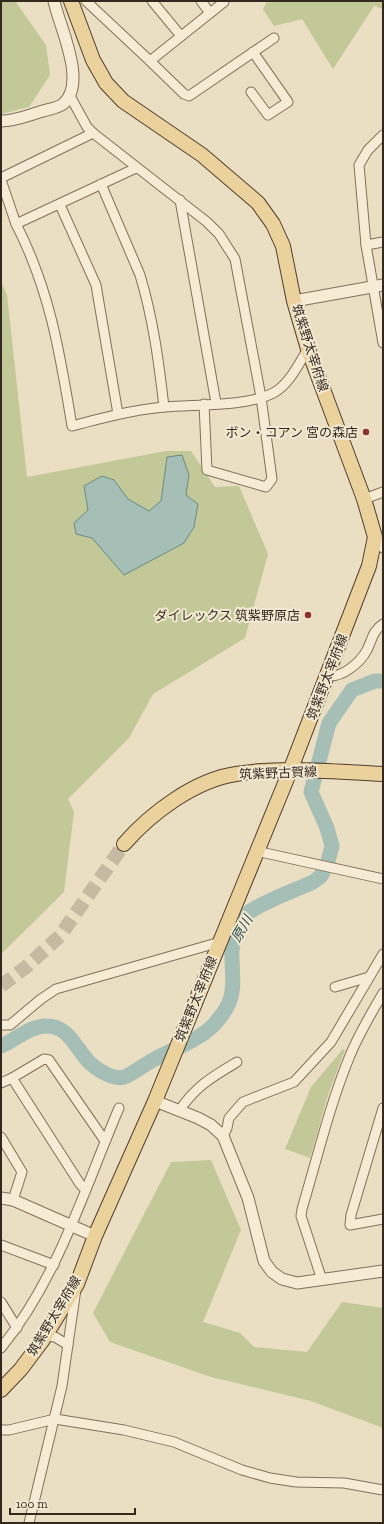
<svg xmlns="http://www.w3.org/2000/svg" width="384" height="1524" viewBox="0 0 384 1524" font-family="'Zilla Slab','Noto Sans JP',serif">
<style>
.green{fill:#c2c898}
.water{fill:#a5beb6;stroke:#6c8b83}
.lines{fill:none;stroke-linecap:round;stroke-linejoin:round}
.river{stroke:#a5beb6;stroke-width:15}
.primary-tunnel{stroke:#c6baa2;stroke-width:14;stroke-dasharray:14 7;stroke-linecap:butt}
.minor-casing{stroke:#83705b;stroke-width:11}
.tertiary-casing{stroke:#83705b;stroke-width:13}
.primary-casing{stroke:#513f2f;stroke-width:16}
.minor{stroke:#f6ecd5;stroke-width:9}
.tertiary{stroke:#f6ecd5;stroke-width:11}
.primary{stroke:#ebd29d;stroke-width:14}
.poi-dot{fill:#8e2f31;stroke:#f2e9d2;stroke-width:1.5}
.labels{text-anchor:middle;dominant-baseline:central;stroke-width:4;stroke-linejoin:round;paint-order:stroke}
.street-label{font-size:13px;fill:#34291e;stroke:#f2e9d2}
.poi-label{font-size:13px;fill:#34291e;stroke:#f2e9d2;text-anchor:end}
.water-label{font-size:14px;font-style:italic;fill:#2e5350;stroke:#f2e9d2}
</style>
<rect width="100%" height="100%" fill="#eadec3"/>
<!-- green -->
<g class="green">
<polygon points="1,1 15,1 46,45 50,75 29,107 1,114"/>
<polygon points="267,1 383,1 383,9 374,6 333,69 302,19 274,26 263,9"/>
<polygon points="1,282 7,295 27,477 166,451 191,451 215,487 239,486 268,554 245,638 153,694 129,738 68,799 74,812 64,892 1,954"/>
<polygon points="343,1049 345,1050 329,1092 310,1158 285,1149 311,1087"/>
<polygon points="211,1160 241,1230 203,1322 240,1333 254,1347 307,1352 342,1302 383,1308 383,1428 311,1401 211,1377 110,1342 93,1313 171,1162"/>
</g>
<!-- water -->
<polygon class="water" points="182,455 189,475 186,495 198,504 194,527 184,543 124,575 92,538 76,534 74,523 88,510 84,486 102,476 114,480 128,499 149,511 161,501 167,457"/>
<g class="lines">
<!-- river -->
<path class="river" d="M1,1046C16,1040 28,1027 45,1026C69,1025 75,1048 89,1062C97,1070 116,1082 127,1076C136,1071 144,1065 153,1060C184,1043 212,1038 229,1003C235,989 232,972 232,958C231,943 235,923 248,913C262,902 296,890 313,882L321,876L328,861L332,846L327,828L311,792L329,723L352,690L375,681H383"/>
<!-- primary-tunnel -->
<polyline class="primary-tunnel" points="1,986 26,967 60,936 124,844"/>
<defs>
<g id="minor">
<polyline points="86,1 150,61 224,2"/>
<polyline points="152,1 181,36"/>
<polyline points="201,1 210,13"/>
<polyline points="150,61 184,94 189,96 274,38"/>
<polyline points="251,92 268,115 288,102 253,52"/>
<polyline points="70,96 87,127 93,133 207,222 219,234 235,259 261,397 272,479 266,487 207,470 204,404"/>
<polyline points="383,135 368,150 359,165 366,245 383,343"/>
<path d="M136,168L16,224C50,290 60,354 72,426C102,418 132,410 164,407C195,404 249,407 275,392C290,383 299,363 308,349"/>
<polyline points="1,178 93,133"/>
<polyline points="1,180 16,224"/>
<path d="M101,184L140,275C153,318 159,363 164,407"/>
<polyline points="180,200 216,403"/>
<polyline points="60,205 96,285 118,414"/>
<polyline points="366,245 383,242"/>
<polyline points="364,499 383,492"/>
<polyline points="375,537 383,548"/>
<path d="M327,676C342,678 360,663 367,650C372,640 373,630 383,624"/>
<polyline points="256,851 383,879"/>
<polyline points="335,987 369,977"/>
<polyline points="1,1025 10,1025 41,999 56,989 220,942"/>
<polyline points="12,1078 80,1184 85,1189"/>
<polyline points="1,1083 12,1078 44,1059 49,1060 105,1141"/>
<polyline points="383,1108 351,1215 350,1225 383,1219"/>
<path d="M179,1111C196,1086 212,1077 237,1062"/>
<polyline points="223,1136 227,1128 229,1118 243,1102 294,1082 331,1042 383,954"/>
<polyline points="1,1137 22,1172 13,1200"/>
<polyline points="1,1245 54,1265"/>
<path d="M322,1280L301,1216L302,1209C317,1159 329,1107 349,1058C358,1035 371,1014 383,993"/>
<polyline points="1,1302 17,1328"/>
<polyline points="46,1336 55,1337 68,1345"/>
<path d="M1,1348C58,1278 84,1190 119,1108"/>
<polyline points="1,1430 9,1430 55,1419 124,1430 174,1442 242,1470 270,1478 296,1482 344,1483 383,1490"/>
<polyline points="29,1523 62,1386 76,1289"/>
</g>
<g id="tertiary">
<path d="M1,121C16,121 29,115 43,111C49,109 58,108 63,104C88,83 59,26 54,1"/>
<polyline points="294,301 383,285"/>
<polyline points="155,1101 198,1118 211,1125 223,1136 248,1198 264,1261 272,1272 282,1279 297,1283 383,1271"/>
<polyline points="1,1198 13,1200 95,1236"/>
</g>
<g id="primary">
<path d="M124,844C151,813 195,780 236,774C284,766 335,772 383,774"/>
<polyline points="1,1390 21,1369 42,1341 77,1284 95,1236 155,1101 290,771 369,566 375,537 364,499 308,349 294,301 283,246 273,224 258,203 202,155 123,101 106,83 93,60 71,1"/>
</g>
</defs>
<!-- minor casing -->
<use href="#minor" class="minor-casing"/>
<!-- tertiary casing -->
<use href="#tertiary" class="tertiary-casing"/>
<!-- primary casing -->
<use href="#primary" class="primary-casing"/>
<!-- minor -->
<use href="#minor" class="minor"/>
<!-- tertiary -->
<use href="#tertiary" class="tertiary"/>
<!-- primary -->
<use href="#primary" class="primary"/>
</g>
<!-- markers -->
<g class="poi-dot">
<circle cx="366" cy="432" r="4"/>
<circle cx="308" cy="615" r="4"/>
</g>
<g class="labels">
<!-- street labels -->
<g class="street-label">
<text transform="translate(310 348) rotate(72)">筑紫野太宰府線</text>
<text transform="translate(327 677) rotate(-69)">筑紫野太宰府線</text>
<text transform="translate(278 773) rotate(-2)">筑紫野古賀線</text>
<text transform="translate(196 999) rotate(-68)">筑紫野太宰府線</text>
<text transform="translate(54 1316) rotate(-59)">筑紫野太宰府線</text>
</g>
<!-- poi labels -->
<g class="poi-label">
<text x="358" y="432">ボン・コアン 宮の森店</text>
<text x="300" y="615">ダイレックス 筑紫野原店</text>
</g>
<!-- water labels -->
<g class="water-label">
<text transform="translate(242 929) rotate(-60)">原川</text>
</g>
</g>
<!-- border -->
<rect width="384" height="1524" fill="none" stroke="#34291e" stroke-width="4"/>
<!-- scale -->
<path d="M10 1508v6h125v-6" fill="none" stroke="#34291e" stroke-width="2"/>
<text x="16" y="1508" font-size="12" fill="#34291e" stroke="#f2e9d2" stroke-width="3" paint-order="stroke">100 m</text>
</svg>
